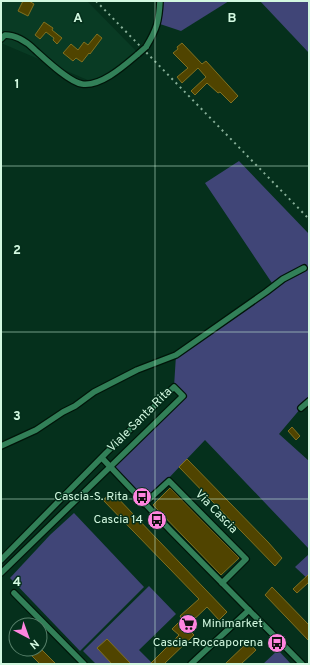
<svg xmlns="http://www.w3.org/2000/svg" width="310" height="665" viewBox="0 0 310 665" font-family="Overpass,sans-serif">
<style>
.built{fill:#093b24}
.green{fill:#404577}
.building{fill:#504400;stroke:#817120}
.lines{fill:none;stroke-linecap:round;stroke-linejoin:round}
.minor-casing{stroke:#001509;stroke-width:8}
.minor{stroke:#328058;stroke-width:5.5}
.rail{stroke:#86ae97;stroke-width:2;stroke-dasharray:2 4;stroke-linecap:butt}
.minor-bridge-casing{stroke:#001509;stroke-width:8;stroke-linecap:butt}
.minor-bridge{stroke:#328058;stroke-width:5.5}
.grid{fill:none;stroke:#d2f8e0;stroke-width:1;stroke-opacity:0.55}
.labels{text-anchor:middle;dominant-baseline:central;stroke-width:3;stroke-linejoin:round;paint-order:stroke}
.street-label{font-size:12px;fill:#d2f8e0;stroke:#05301c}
.poi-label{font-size:12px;fill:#d2f8e0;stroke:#05301c;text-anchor:end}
.grid-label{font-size:13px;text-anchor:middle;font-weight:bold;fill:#d2f8e0;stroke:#05301c;stroke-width:3;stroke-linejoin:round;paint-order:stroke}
</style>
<rect width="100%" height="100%" fill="#05301c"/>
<!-- built -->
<polygon class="built" points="1,1 87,1 136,51 129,67 90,81 1,43"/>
<!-- green -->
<g class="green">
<polygon points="161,1 229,1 181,31 157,23"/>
<polygon points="260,1 309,1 309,53"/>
<polygon points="239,161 309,234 309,401 301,408 279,434 309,461 309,549 205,440 144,504 110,466 183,396 174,387 176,355 274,286 205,183"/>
<polygon points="74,513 144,587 80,651 10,578 50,535"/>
<polygon points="309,554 309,580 295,567"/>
<polygon points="149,586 176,614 139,650 153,664 96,664 83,651"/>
<polygon points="278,650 291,664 263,664"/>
</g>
<!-- building -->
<g class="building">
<polygon points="23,1 29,1 34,4 28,16 18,11"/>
<polygon points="44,22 53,28 52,30 62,38 57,44 53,40 54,38 46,32 40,39 35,35"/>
<polygon points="97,34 102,38 90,54 89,53 82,62 76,58 73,61 63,53 71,44 78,50 84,42 88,45"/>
<polygon points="182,43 202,64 206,61 238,96 231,103 220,92 218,93 207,83 195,95 191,91 206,77 198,68 182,83 177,77 188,68 173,53 178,49 177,47"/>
<polygon points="292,427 300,436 296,440 288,431"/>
<polygon points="187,459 268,542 282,558 275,566 179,467"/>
<polygon points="170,488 239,558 221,575 153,505"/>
<polygon points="112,492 227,612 219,620 207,607 186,627 194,635 164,664 150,664 179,635 172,629 182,619 180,616 199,599 103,500"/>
<polygon points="309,574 309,582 297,593 293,589"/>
<polygon points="272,587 309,625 309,641 265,595"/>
<polygon points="107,639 131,664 112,664 97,648"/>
<polygon points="248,642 256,650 241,664 225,664"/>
<polygon points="25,649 41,649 56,664 40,664"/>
</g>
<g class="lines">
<defs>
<g id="minor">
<path d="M1,39L5,35C17,35 27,42 35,50C45,59 69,82 82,84C101,87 125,65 138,54"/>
<path d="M146,47C157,29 159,21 160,1"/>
<polyline points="301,408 309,401"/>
<polyline points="1,446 36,430 63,412 75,406 94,392 137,370 176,355 266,292 283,279 304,268"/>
<polyline points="102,458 170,530 302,664"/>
<polyline points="144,504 169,481 246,559 222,583"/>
<polyline points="1,560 106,453 174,387 183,396 1,573"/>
<polyline points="14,593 84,664"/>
<polyline points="191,664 249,610"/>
</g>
</defs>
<!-- minor casing -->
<use href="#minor" class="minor-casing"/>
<!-- minor -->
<use href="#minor" class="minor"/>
<!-- rail -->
<polyline class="rail" points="96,1 309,219"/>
<defs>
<polyline id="minor-bridge" points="138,54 146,47"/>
</defs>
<!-- minor-bridge casing -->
<use href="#minor-bridge" class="minor-bridge-casing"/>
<!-- minor-bridge -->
<use href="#minor-bridge" class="minor-bridge"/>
</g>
<!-- grid -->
<path class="grid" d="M155,1V664M1,166H309M1,332H309M1,499H309"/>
<!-- icons -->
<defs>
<symbol id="bus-disc" viewBox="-11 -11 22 22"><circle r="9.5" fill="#fe85df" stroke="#05301c"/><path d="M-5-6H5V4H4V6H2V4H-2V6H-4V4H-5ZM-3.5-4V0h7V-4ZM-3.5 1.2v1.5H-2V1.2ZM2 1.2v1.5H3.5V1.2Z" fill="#111"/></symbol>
<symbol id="supermarket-disc" viewBox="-11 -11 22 22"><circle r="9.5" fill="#fe85df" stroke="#05301c"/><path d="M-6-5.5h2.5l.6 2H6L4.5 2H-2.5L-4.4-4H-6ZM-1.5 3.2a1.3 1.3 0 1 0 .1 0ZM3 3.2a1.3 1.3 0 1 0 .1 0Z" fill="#111"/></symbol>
</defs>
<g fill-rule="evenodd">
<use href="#bus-disc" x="131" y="486" width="22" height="22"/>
<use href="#bus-disc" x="146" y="509" width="22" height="22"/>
<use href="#supermarket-disc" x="177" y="613" width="22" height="22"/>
<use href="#bus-disc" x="266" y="632" width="22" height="22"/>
</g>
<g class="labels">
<!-- street labels -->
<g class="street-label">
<text transform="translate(140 420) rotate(-45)">Viale Santa Rita</text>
<text transform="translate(216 512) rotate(46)">Via Cascia</text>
</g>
<!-- poi labels -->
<g class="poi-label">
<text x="128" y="497">Cascia-S. Rita</text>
<text x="143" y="520">Cascia 14</text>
<text x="202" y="624" text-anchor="start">Minimarket</text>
<text x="263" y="643">Cascia-Roccaporena</text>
</g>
</g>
<g class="grid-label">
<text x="78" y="22">A</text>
<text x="232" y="22">B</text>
<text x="17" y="88">1</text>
<text x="17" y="254">2</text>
<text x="17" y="420">3</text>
<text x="17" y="586">4</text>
</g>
<!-- border -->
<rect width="310" height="665" fill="none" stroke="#d2f8e0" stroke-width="4"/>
<!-- north arrow -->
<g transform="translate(28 637) rotate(139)"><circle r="19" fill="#05301c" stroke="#57806a"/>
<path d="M0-3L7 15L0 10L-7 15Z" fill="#fe85df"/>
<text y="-6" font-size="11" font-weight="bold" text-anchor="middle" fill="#d2f8e0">N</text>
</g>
</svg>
